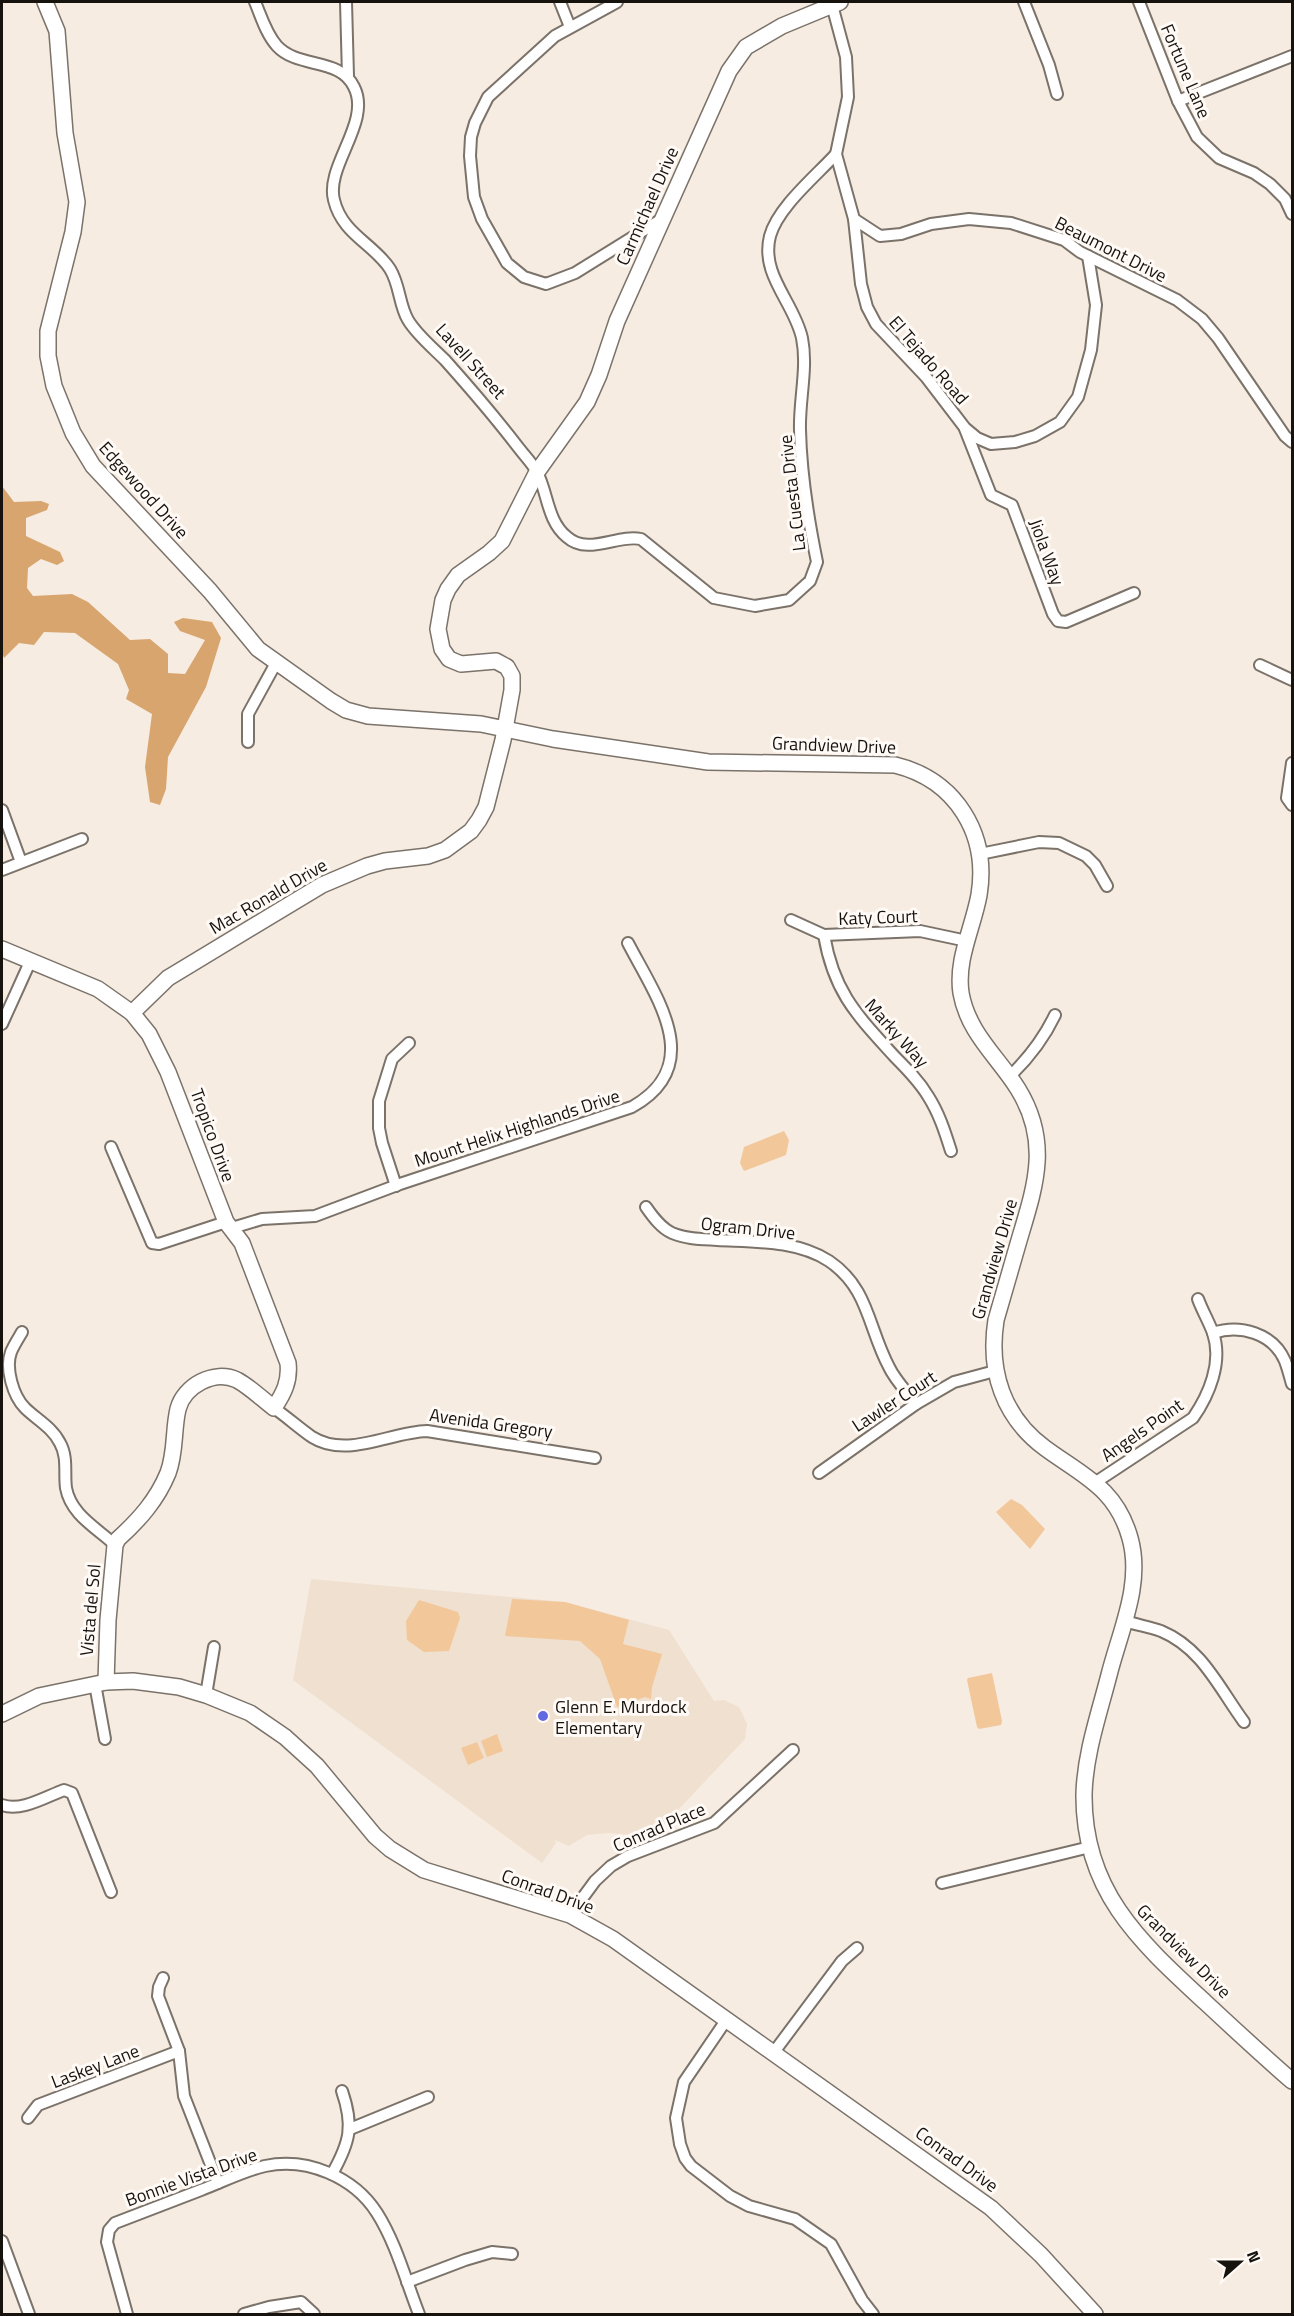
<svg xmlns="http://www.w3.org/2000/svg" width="1294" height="2316" viewBox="0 0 1294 2316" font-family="'Titillium Web',sans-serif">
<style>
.built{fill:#f0e0d0}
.green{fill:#f2c79a}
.forest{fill:#d8a56e}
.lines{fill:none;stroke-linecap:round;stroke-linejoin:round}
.street-casing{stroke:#7b7269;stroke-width:14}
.secondary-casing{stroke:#7b7269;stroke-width:18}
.street{stroke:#fff;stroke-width:10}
.secondary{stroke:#fff;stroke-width:15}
.poi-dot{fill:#626ae2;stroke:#fffaf6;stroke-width:2}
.labels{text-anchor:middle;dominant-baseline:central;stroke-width:6;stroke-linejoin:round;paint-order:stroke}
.street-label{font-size:18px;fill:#16130f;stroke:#fffaf6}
.poi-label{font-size:18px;fill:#16130f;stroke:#fffaf6;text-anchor:start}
</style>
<rect width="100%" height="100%" fill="#f6ece2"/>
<!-- built -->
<polygon class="built" points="311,1579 565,1602 669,1630 714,1701 724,1700 739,1707 747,1724 745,1739 660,1829 642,1843 631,1835 609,1833 587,1835 569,1846 555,1840 556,1843 542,1863 293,1680"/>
<!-- green -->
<g class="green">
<polygon points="784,1131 789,1140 786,1155 744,1171 740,1163 744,1147"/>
<polygon points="1011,1499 1022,1505 1045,1529 1030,1549 996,1512"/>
<polygon points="512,1599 565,1602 629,1620 623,1644 662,1654 652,1687 651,1699 645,1697 617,1707 600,1659 580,1641 505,1636"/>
<polygon points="419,1600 458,1612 460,1618 449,1651 424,1652 407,1640 406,1621"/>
<polygon points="992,1673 1002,1721 1001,1725 979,1729 977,1727 967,1680 968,1678"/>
<polygon points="497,1734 503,1751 487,1757 481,1741"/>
<polygon points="477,1742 484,1758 468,1765 461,1748"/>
</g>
<!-- forest -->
<polygon class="forest" points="2,486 14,502 41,501 49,504 47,510 26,518 26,536 60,552 64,561 57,565 41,559 28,568 27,588 33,596 72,594 88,602 130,640 150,639 168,654 168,673 185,674 205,640 180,631 174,622 183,618 212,622 221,638 206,687 168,757 166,789 160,805 150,802 145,767 152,714 126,699 129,690 118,664 75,633 44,632 34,645 19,643 4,658 2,652"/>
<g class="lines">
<defs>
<g id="street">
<path d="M255,2C261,16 266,34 277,46C298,69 340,57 354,87C372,122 325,166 334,200C342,234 374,244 390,269C400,285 399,305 408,320C417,335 433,348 445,360C470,388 495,417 518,447C524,455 532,463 537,472C548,493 547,521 567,537C588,556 617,534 641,539L714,598L755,606L789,600L810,581L817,562C808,518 801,475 800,430C799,400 808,368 802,338C794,302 760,275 770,236C778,207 816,176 836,154"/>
<polyline points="346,2 348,76"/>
<polyline points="560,2 570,27"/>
<polyline points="617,2 555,36 488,97 475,123 471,137 470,156 474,197 482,219 507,263 524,277 546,284 575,273 662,219"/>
<polyline points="1024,2 1049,65 1057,94"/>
<polyline points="1139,2 1178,101 1197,137 1219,158 1254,173 1270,184 1285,199 1292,214"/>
<polyline points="832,5 846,57 848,97 836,154 854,219 861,284 867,307 876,324 926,377 965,428 977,438 991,444 1015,442 1035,436 1060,422 1078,397 1091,350 1096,305 1088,256"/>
<polyline points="1178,101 1292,56"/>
<polyline points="854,219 880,236 901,234 931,224 969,219 1011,223 1064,240 1080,252 1177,300 1202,319 1218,338 1285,436 1292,442"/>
<polyline points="965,429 991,495 1012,505 1053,614 1058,621 1066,622 1134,593"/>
<polyline points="1260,665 1292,680"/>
<polyline points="248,742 248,714 276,663"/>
<polyline points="1292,763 1287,798 1292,805"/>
<polyline points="2,810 21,862"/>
<polyline points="980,854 1039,842 1059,843 1086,856 1095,865 1107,886"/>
<polyline points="2,870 82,839"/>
<polyline points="791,920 824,935 920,931 967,941"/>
<path d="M824,935C834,993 857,1015 895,1057C907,1069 919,1081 928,1096C939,1113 945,1132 951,1151"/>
<polyline points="2,1024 30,962"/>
<path d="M1009,1077C1029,1058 1043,1040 1055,1015"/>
<polyline points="111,1147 152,1243 159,1244 226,1222"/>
<polyline points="396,1186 382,1143 379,1128 379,1101 392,1059 409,1043"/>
<path d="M646,1207C653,1217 661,1228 672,1233C686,1239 702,1239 717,1240C754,1242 797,1240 829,1261C869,1288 868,1328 889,1367C895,1380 907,1392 916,1404"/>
<path d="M232,1228L262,1219L315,1216L400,1184L632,1107C707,1065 656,997 628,943"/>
<path d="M22,1332C18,1339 14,1345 11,1352C5,1368 13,1396 25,1408C36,1419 52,1427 60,1443C68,1457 64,1473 66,1488C71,1515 97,1528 115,1545"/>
<path d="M1213,1333C1240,1324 1273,1333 1285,1361C1288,1369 1290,1377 1292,1384"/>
<path d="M274,1408C287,1417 299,1428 312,1437C347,1459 390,1432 427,1431L595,1458"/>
<polyline points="819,1473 916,1404 954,1382 995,1371"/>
<path d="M1096,1482L1193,1418C1209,1395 1223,1362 1213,1333C1209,1322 1202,1310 1198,1299"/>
<path d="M1125,1621C1137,1625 1150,1627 1161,1631C1202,1648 1219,1688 1244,1722"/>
<polyline points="95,1684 105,1739"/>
<polyline points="206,1695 214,1647"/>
<path d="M2,1805C21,1812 45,1797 64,1790L72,1793L111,1892"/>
<polyline points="942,1883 1090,1847"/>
<polyline points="570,1915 595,1881 611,1866 628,1856 714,1823 793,1750"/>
<polyline points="163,1978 159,1987 158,1996 179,2051 184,2096 218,2183"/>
<polyline points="727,2019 684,2082 676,2118 680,2144 685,2158 691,2166 730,2196 749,2206 795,2219 831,2244 862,2300 873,2314"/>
<polyline points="774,2052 842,1961 857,1948"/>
<polyline points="28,2118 38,2105 179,2051"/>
<polyline points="350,2129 428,2097"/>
<path d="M332,2174C350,2142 354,2126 342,2091"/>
<polyline points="2,2241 29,2314"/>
<polyline points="407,2282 465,2260 492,2252 512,2254"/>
<path d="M127,2314L107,2242L109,2230L115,2223C144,2212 172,2201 201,2190C222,2182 243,2171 265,2166C307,2157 354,2177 377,2213C396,2243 406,2281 419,2314"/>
<polyline points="244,2314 269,2307 301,2302 314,2314"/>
</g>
<g id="secondary">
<path d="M45,2L57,31L65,133L77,202L73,232L48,331V356L54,386L73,433L93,466L210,591L258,649L331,701L346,710L368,716L481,724L553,739L708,762L895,765C956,780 989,834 979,895C973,928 956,959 961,993C968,1033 998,1057 1018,1089C1050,1141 1036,1184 1020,1237C1012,1265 1004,1293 996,1320C988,1371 1003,1417 1045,1448C1083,1476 1116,1488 1130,1538C1143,1584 1120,1631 1109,1675C1099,1714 1085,1754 1084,1794C1083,1891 1140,1942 1205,2002C1234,2029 1263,2056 1292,2081"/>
<path d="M2,949L98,989L132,1013L149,1034L168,1072L226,1222L242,1243L288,1363C290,1381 284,1393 274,1408C262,1399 250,1387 237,1380C214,1369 184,1386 178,1409C173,1430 176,1452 168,1473C157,1500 139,1520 118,1539L115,1545L108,1620L106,1682"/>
<polyline points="132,1013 168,978 322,885 367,866 385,861 428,856 445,850 471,831 479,820 486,807 503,740 512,690 512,676 507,667 496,661 461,664 449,659 442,649 438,629 443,600 448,589 458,575 489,553 502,541 537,472 587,402 599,375 617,321 729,71 746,47 782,26 840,2"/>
<polyline points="2,1714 39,1696 106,1682 133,1681 179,1687 206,1695 250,1713 285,1737 317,1766 375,1836 390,1849 424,1870 570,1915 613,1939 991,2208 1041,2255 1095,2314"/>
</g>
</defs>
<!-- street casing -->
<use href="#street" class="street-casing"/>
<!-- secondary casing -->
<use href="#secondary" class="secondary-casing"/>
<!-- street -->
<use href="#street" class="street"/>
<!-- secondary -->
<use href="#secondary" class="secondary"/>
</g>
<!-- markers -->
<circle class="poi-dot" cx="543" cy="1716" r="6"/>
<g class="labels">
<!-- street labels -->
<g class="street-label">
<text transform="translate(1186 71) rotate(67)">Fortune Lane</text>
<text transform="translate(647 206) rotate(-66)">Carmichael Drive</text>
<text transform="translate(1111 249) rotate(27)">Beaumont Drive</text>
<text transform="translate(929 360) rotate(49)">El Tejado Road</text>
<text transform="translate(471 361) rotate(48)">Lavell Street</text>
<text transform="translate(144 490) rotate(48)">Edgewood Drive</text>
<text transform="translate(792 493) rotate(-97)">La Cuesta Drive</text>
<text transform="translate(1047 552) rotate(70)">Jiola Way</text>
<text transform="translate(834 745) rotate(2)">Grandview Drive</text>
<text transform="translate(268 896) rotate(-30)">Mac Ronald Drive</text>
<text transform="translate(878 917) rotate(-2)">Katy Court</text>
<text transform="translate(897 1033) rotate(48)">Marky Way</text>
<text transform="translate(517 1128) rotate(-18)">Mount Helix Highlands Drive</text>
<text transform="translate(213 1135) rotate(70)">Tropico Drive</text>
<text transform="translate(748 1228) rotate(6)">Ogram Drive</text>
<text transform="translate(994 1259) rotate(-74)">Grandview Drive</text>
<text transform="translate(894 1401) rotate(-33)">Lawler Court</text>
<text transform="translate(491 1423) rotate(8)">Avenida Gregory</text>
<text transform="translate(1142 1430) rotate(-35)">Angels Point</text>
<text transform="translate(90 1610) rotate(-85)">Vista del Sol</text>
<text transform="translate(659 1827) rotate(-23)">Conrad Place</text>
<text transform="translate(548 1891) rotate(20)">Conrad Drive</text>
<text transform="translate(1184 1951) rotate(45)">Grandview Drive</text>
<text transform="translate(95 2066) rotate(-21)">Laskey Lane</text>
<text transform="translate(957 2159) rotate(36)">Conrad Drive</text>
<text transform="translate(191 2177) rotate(-20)">Bonnie Vista Drive</text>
</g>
<!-- poi labels -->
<g class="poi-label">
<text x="555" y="1706">Glenn E. Murdock<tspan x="555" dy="21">Elementary</tspan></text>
</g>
</g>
<!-- border -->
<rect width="1294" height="2316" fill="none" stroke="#16130f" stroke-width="6"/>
<!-- north arrow -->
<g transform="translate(1240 2262) rotate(69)" stroke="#fffaf6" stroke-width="4.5" paint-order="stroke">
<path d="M0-4.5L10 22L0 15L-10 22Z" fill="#16130f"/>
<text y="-9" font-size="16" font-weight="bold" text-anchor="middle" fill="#16130f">N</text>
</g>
</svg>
